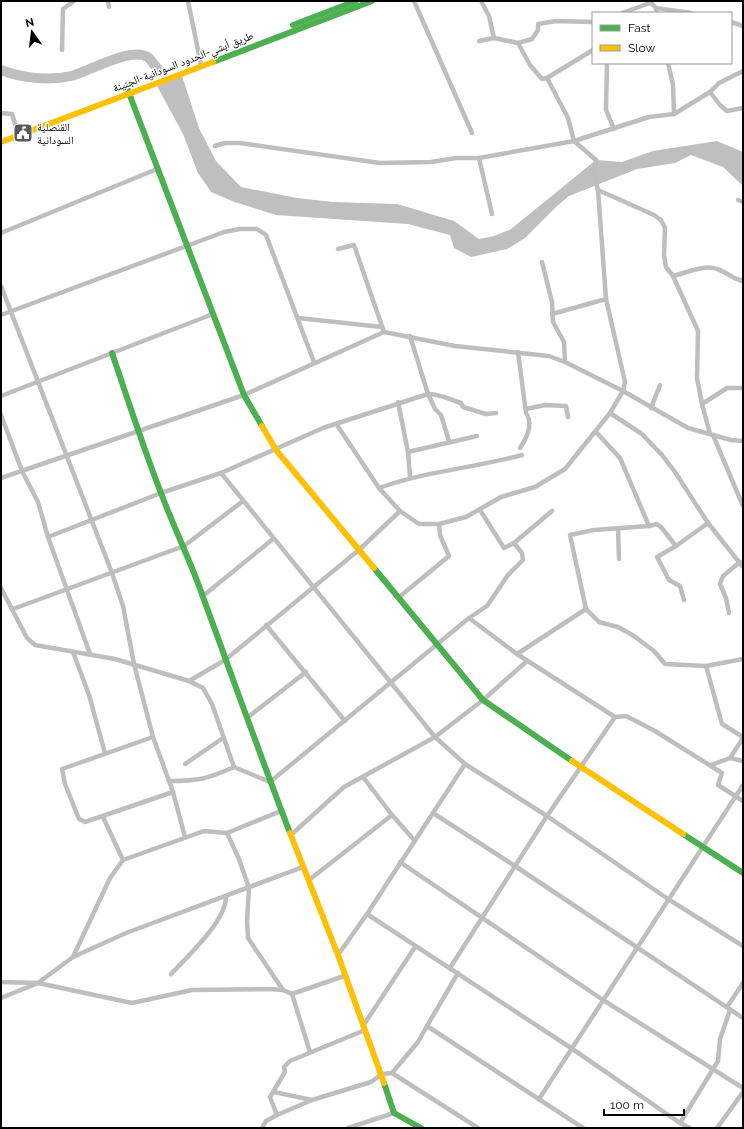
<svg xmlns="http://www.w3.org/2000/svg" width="744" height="1129" viewBox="0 0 744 1129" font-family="Raleway,'Noto Naskh Arabic',sans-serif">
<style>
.water{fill:#bfbfbf}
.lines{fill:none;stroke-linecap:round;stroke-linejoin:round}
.river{stroke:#bfbfbf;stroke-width:10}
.street{stroke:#bebebe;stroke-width:4.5}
.fast{stroke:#4caf50;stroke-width:6}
.slow{stroke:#ffc107;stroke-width:6}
.labels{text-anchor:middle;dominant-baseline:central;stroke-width:3;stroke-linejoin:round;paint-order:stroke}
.street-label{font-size:11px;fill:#000;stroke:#fff}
.poi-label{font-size:11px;fill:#000;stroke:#fff;text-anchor:start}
</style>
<rect width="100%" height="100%" fill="#fff"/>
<!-- water -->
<polygon class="water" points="182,76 199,128 216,161 241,187 297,198 333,202 397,204 454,221 479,239 494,236 511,229 596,160 622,162 653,151 717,141 743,152 743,186 723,167 691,155 675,163 637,169 569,196 557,206 525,238 507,249 471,257 454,248 450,235 408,224 276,215 232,201 211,192 198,173 183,134 157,86"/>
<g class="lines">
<!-- river -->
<path class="river" d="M1,70C21,78 50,81 71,76C89,72 132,45 149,58C152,61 154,65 157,68"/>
<!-- street -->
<g class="street">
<polyline points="108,1 109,7"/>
<polyline points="188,1 201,65"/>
<polyline points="414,1 472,133"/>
<polyline points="481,1 489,16 494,38 518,43 530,65 542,79 547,78 593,50"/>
<polyline points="649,1 656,8 657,13"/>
<polyline points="656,8 691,13"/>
<polyline points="622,13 650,3"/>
<polyline points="731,22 743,26"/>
<polyline points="479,41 494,38"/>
<polyline points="518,43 532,39 538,30 538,24 556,21 593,22"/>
<polyline points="62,50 63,9 74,1"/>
<polyline points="607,63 606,110 614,129"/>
<polyline points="668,63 673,85 674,114"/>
<polyline points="710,92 720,105 727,111 743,108"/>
<polyline points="1,113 12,114 17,130"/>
<polyline points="215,146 225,143 240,143 380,163 431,162 456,158 479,158 574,141 649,117 674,114 710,92 719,83 743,71"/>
<polyline points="479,158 492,214"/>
<polyline points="598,190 654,215 661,220 665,228 664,255 666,267 673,276 698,331 697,378 702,404 710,434"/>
<polyline points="738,200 743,202"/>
<polyline points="1,233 157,169"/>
<polyline points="338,249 354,245 384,332"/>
<polyline points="542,262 552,302 553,322 564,342 565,362"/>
<path d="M673,276C686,273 704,264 717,269C728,272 729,278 743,281"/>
<polyline points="1,286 112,573 123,606 134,664 153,737 62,769 65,784 79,819 85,822 173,792"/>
<polyline points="552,314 606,299"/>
<polyline points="1,315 224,232 240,229 257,229 266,235 314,362"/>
<polyline points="298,318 382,327"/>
<polyline points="410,336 428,394 435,409 441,415 449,441"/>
<path d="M518,352L526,413C534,424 526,439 520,448"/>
<polyline points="1,396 213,314"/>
<polyline points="398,402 408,452 477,436"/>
<polyline points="702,404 727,388 743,388"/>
<polyline points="651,408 660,385"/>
<polyline points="526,409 545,405 566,406 568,417"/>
<polyline points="610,413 642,434 662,455 675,472 708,523 743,567"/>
<polyline points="1,415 22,471 38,502 48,537 90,654"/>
<polyline points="337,425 379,488 400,511 419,524 439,524 466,517 501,497 535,487 565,469 610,413 623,391 625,382 606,299 598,190 594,174 596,160 574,141 568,118 547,78"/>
<polyline points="596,432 620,458 649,526 657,524 661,527 676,546 708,523"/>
<polyline points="713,435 743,506"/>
<polyline points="408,452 410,477"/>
<polyline points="221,473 435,737 465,764 547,816 668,899 743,946"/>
<polyline points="1,478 244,395 384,332 455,346 549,356 565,362 623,391 688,428 731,440 743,441"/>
<path d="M379,488C426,471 475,468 522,455"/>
<polyline points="480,510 504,548 514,543 552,511"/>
<polyline points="649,526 594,530 570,535 586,609 599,622 618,627 634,636 654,651 665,664 706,666 722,724 743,737"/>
<polyline points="618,528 619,559"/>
<path d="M48,537L161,493L221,473L323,428L428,394C440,394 449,399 461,403L463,407L486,414L496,413"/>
<polyline points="676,546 657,557 669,580 680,586 684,600"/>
<polyline points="1,588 27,638 35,645 115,659 189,681 203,688 212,704 234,767"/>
<polyline points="203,596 273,539"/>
<polyline points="398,598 449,556 440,535 439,524"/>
<polyline points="13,609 184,546 243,501"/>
<polyline points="729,613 726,598 720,584 723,576 740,562"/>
<polyline points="469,618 487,606 508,575 523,560 522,553 514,543"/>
<polyline points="266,625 345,721"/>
<polyline points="73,652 89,695 105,753"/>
<polyline points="517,654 586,609"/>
<polyline points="706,666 743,659"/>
<polyline points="189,681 225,660 360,549 400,511"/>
<polyline points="248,717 306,672"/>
<polyline points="153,737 173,792 185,837"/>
<polyline points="730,758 743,738"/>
<polyline points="185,764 223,738"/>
<polyline points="711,765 730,758 743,761"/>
<polyline points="363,777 392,815"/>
<path d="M169,781C199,781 207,779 234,767L270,782L469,618L517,654L615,717L626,716L655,731L722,773L718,785L743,801"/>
<polyline points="433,813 515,866 743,1018"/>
<polyline points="103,817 123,860"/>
<polyline points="227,833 239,859 249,888 247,921 248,938 283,990"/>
<polyline points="292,834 344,787 435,737 483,700 527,661"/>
<polyline points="400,862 603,1000 743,1088"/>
<polyline points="309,880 392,815 415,841"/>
<polyline points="367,914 571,1048 680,1123 690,1128"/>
<polyline points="338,955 367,914 465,764"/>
<polyline points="73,957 110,878 123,860 204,831 227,833 281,811"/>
<polyline points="450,968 547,816 615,717"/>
<path d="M171,974C187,957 226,921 226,897"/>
<polyline points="1,982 38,983 132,1003 192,990 270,989 283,990 292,994 344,976"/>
<polyline points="292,994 310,1052"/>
<polyline points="1,998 38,983 73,957 126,933 303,867"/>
<polyline points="727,1007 743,983"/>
<polyline points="363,1026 415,947"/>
<polyline points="427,1026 458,973"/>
<polyline points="392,1073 478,1128"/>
<polyline points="274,1092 312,1100 371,1082 382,1074 392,1073 418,1042 427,1026 583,1128"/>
<polyline points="539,1099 743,785"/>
<polyline points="277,1115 312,1100"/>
<polyline points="680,1123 718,1061 720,1039 730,1010"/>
<polyline points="262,1128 266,1121 277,1115 270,1097 285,1072 284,1067 290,1061 365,1030"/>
<polyline points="348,1128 394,1113"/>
<polyline points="717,1128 743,1092"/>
</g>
<!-- fast -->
<g class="fast">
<polyline points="293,25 356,1"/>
<polyline points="213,62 372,1"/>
<polyline points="127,88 244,395 262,426"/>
<path d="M112,353C128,400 143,447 161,493C174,528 191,562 203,597C232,676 260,755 290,833"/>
<polyline points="374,568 483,700 572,761"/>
<polyline points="683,834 743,873"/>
<polyline points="384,1083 394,1113 421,1128"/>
</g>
<!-- slow -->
<g class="slow">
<polyline points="1,142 213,62"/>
<polyline points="262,426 276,450 374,568"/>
<polyline points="572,761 683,834"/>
<polyline points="290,833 338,955 384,1083"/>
</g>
</g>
<!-- icons -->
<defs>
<symbol id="civic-square" viewBox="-11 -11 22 22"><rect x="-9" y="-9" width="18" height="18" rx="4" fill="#595959" stroke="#fff"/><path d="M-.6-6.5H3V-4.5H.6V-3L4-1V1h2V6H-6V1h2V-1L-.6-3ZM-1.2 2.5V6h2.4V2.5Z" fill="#fff"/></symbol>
</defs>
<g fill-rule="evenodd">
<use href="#civic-square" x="12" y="122" width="22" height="22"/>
</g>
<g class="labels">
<!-- street labels -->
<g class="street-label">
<text transform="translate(183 62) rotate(-21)">طريق أبشي-الحدود السودانية-الجنينة</text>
</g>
<!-- poi labels -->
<g class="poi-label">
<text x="37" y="127">القنصلية<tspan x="37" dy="13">السودانية</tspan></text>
</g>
</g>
<!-- border -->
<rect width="744" height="1129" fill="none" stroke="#000000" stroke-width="4"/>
<!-- legend -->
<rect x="592" y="12" width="140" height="52" fill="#ffffff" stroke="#999999"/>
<rect x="600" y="25" width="20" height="6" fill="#4caf50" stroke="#999999"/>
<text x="628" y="32" font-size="12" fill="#000000">Fast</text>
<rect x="600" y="45" width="20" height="6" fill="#ffc107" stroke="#999999"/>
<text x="628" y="52" font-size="12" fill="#000000">Slow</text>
<!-- north arrow -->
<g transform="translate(32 32) rotate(346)" stroke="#ffffff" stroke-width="3" paint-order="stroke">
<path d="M0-3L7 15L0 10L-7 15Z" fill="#000000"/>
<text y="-6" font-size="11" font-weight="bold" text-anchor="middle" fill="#000000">N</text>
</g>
<!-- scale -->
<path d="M604 1109v6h80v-6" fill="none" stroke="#000000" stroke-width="2"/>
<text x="610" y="1109" font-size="12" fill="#000000" stroke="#ffffff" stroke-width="3" paint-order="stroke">100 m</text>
</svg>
